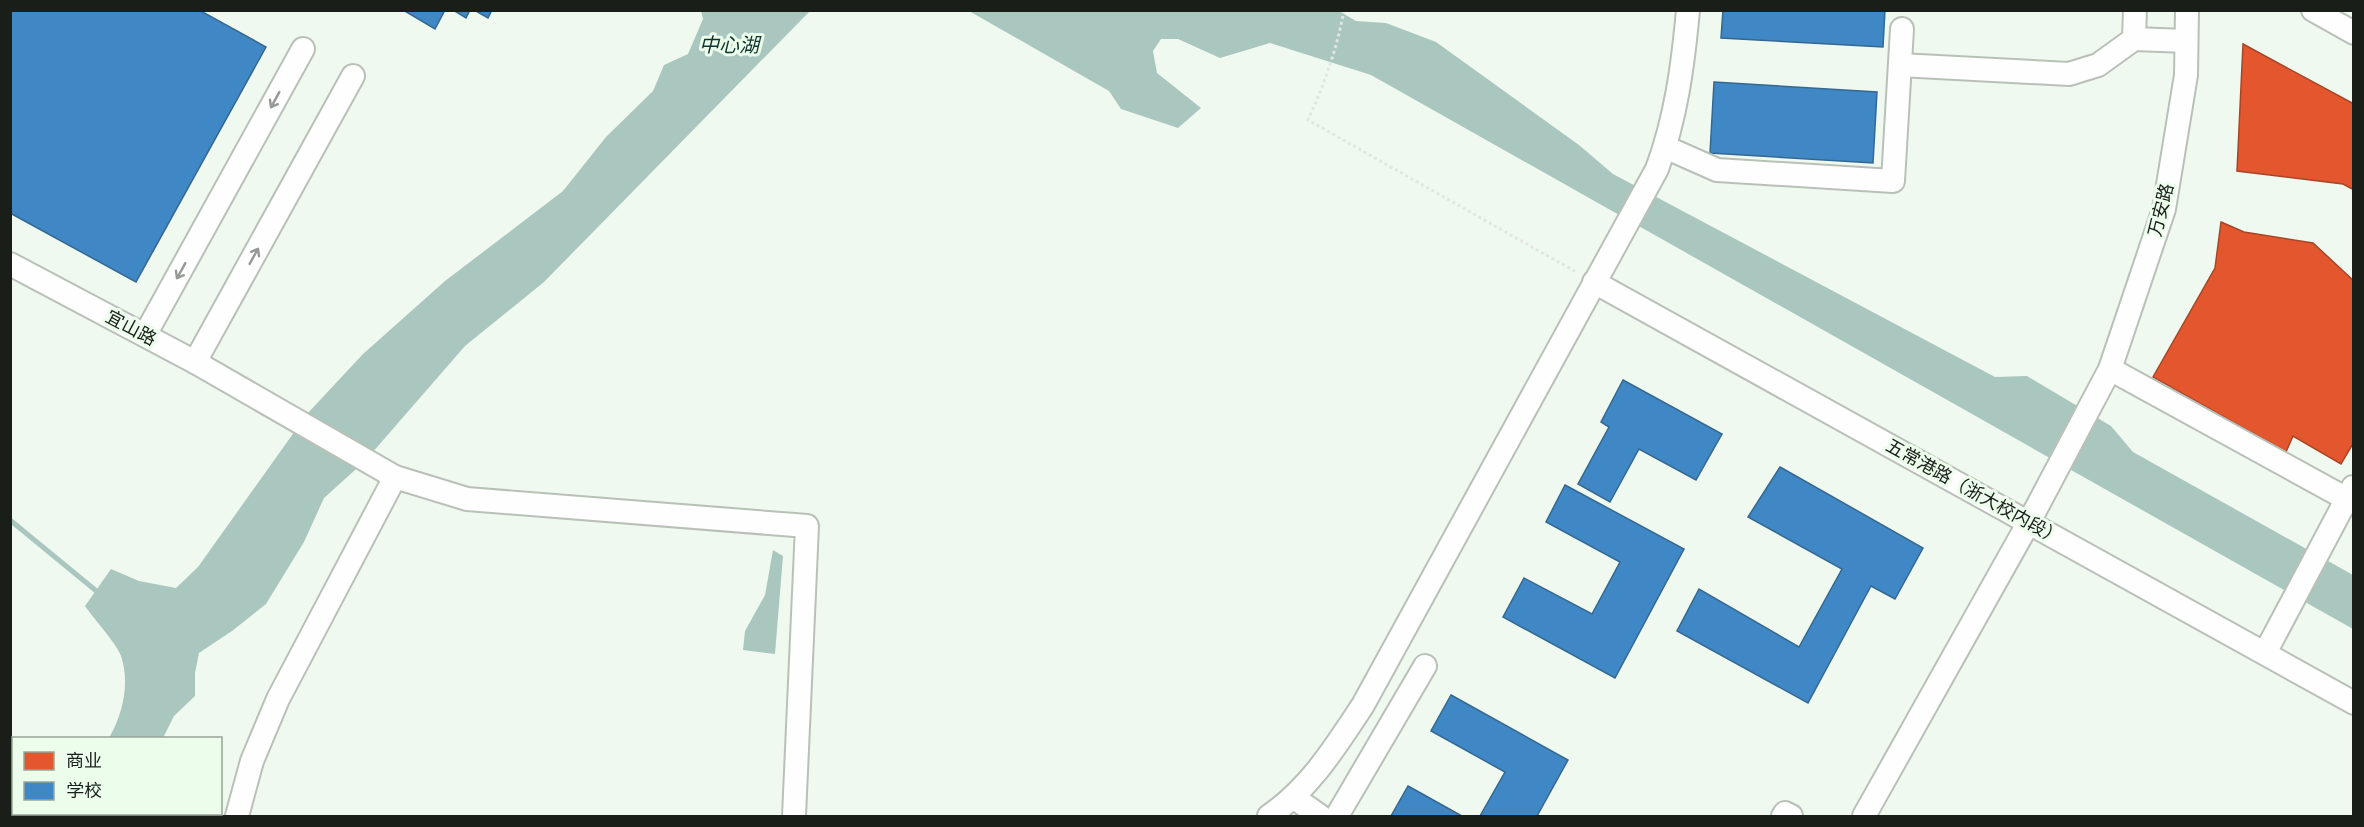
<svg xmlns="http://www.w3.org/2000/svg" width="2364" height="827" viewBox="0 0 2364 827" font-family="Figtree,'Noto Sans SC',sans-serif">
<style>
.water{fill:#aac7bf}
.shops{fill:#e4572e;stroke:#a74627;stroke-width:1.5}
.schools{fill:#3f88c5;stroke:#346891;stroke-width:1.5}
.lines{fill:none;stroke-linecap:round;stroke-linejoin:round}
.stream{stroke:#aac7bf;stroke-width:5}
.minor-casing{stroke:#b9c0b8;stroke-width:26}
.path{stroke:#e2e5e2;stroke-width:3;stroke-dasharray:3 3;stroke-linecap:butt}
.minor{stroke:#fdfefd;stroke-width:22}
.oneway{stroke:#969996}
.labels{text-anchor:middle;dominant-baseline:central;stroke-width:6;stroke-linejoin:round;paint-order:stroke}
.street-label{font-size:18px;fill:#191e18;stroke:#ecfdec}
.water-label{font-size:20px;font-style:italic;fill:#0e342e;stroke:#ecfdec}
</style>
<rect width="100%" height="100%" fill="#f0f9f0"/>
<!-- water -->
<g class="water">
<path d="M701,11H810L544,282L465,346L365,461L324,498L304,542L266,604L232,631L199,653L195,673V696L174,716L163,738H109C123,714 130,683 121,656C117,644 93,618 85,606L111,569L139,581L176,588L198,567L307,414L363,354L445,281L563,191L606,137L653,91L664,65L688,54L703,19Z"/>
<polygon points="969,11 1339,11 1356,21 1386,23 1436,42 1579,145 1613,174 1995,377 2027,376 2111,426 2133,452 2353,575 2353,629 1371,75 1270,43 1220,58 1178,39 1161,39 1153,51 1157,73 1201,108 1178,128 1121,109 1109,91"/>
<polygon points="773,550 783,556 775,654 743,650 745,631 765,595"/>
</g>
<!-- shops -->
<g class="shops">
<polygon points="2243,44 2354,104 2354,190 2343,184 2237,171"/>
<polygon points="2221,222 2244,232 2313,243 2354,281 2354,442 2341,464 2293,436 2286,452 2153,377 2215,268"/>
</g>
<!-- schools -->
<g class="schools">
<polygon points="10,10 199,10 266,47 136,282 10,213"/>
<polygon points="403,10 445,10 435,29"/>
<polygon points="453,10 470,10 466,18"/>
<polygon points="474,10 492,10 488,18"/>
<polygon points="1723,10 1885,10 1883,47 1721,38"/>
<polygon points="1714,82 1877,92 1873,163 1710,153"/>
<polygon points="1623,380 1722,434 1696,480 1639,449 1610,502 1578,484 1609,427 1601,422"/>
<polygon points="1780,467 1923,548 1895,599 1871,586 1808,703 1677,631 1699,589 1799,647 1842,569 1748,517"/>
<polygon points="1565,485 1684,549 1615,678 1503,617 1524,578 1592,614 1620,562 1546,522"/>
<polygon points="1451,695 1568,760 1537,816 1480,816 1505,772 1431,731"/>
<polygon points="1408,786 1462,816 1391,816"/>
</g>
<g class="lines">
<!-- stream -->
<polyline class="stream" points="10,520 100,594"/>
<defs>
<g id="minor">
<polyline points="2313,10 2354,33"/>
<polyline points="2134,39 2135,10"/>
<polyline points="1900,65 2069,74 2098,65 2134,39 2186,41"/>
<polyline points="1665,147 1717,170 1893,181 1902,29"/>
<polyline points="10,264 195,362 395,477 467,499 807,526 794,816"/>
<polyline points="1594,282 2354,703"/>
<polyline points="145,335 303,49"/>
<polyline points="195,362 353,76"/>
<polyline points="2110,369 2354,503"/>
<polyline points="2265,653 2353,487"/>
<polyline points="1293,797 1320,816"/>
<polyline points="237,816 252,761 278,699 395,477"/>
<path d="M1269,816C1310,788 1336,746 1363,705L1657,169C1676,118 1683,65 1688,10"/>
<polyline points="1337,816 1425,666"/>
<polyline points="1783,816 1785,813 1791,816"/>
<polyline points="1864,816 2029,522 2110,369 2164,209 2186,75 2187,10"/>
</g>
</defs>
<!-- minor casing -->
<use href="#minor" class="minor-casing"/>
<!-- path -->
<path class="path" d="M1344,10C1337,49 1324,85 1308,120L1576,272"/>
<!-- minor -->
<use href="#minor" class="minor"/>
</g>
<!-- one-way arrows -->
<defs><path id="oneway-shaft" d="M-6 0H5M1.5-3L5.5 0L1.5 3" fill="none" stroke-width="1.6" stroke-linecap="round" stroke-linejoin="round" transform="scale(1.5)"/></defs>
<g class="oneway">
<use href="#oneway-shaft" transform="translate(275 100) rotate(119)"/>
<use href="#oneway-shaft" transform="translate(254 256) rotate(-61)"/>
<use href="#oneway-shaft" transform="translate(181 271) rotate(119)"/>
</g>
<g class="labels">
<!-- street labels -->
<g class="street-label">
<text transform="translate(2161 210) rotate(-76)">万安路</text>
<text transform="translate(131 328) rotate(28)">宜山路</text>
<text transform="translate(1974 492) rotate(29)">五常港路（浙大校内段）</text>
</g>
<!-- water labels -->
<g class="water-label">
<text x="729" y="45">中心湖</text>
</g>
</g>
<!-- border -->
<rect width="2364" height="827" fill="none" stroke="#191e18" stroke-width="24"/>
<!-- legend -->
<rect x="12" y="737" width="210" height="78" fill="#ecfdec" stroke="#98a497" stroke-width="1.5"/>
<rect x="24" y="752" width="30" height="18" fill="#e4572e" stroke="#98a497" stroke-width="1.5"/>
<text x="66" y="767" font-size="18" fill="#191e18">商业</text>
<rect x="24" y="782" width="30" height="18" fill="#3f88c5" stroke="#98a497" stroke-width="1.5"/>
<text x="66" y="797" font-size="18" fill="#191e18">学校</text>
</svg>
